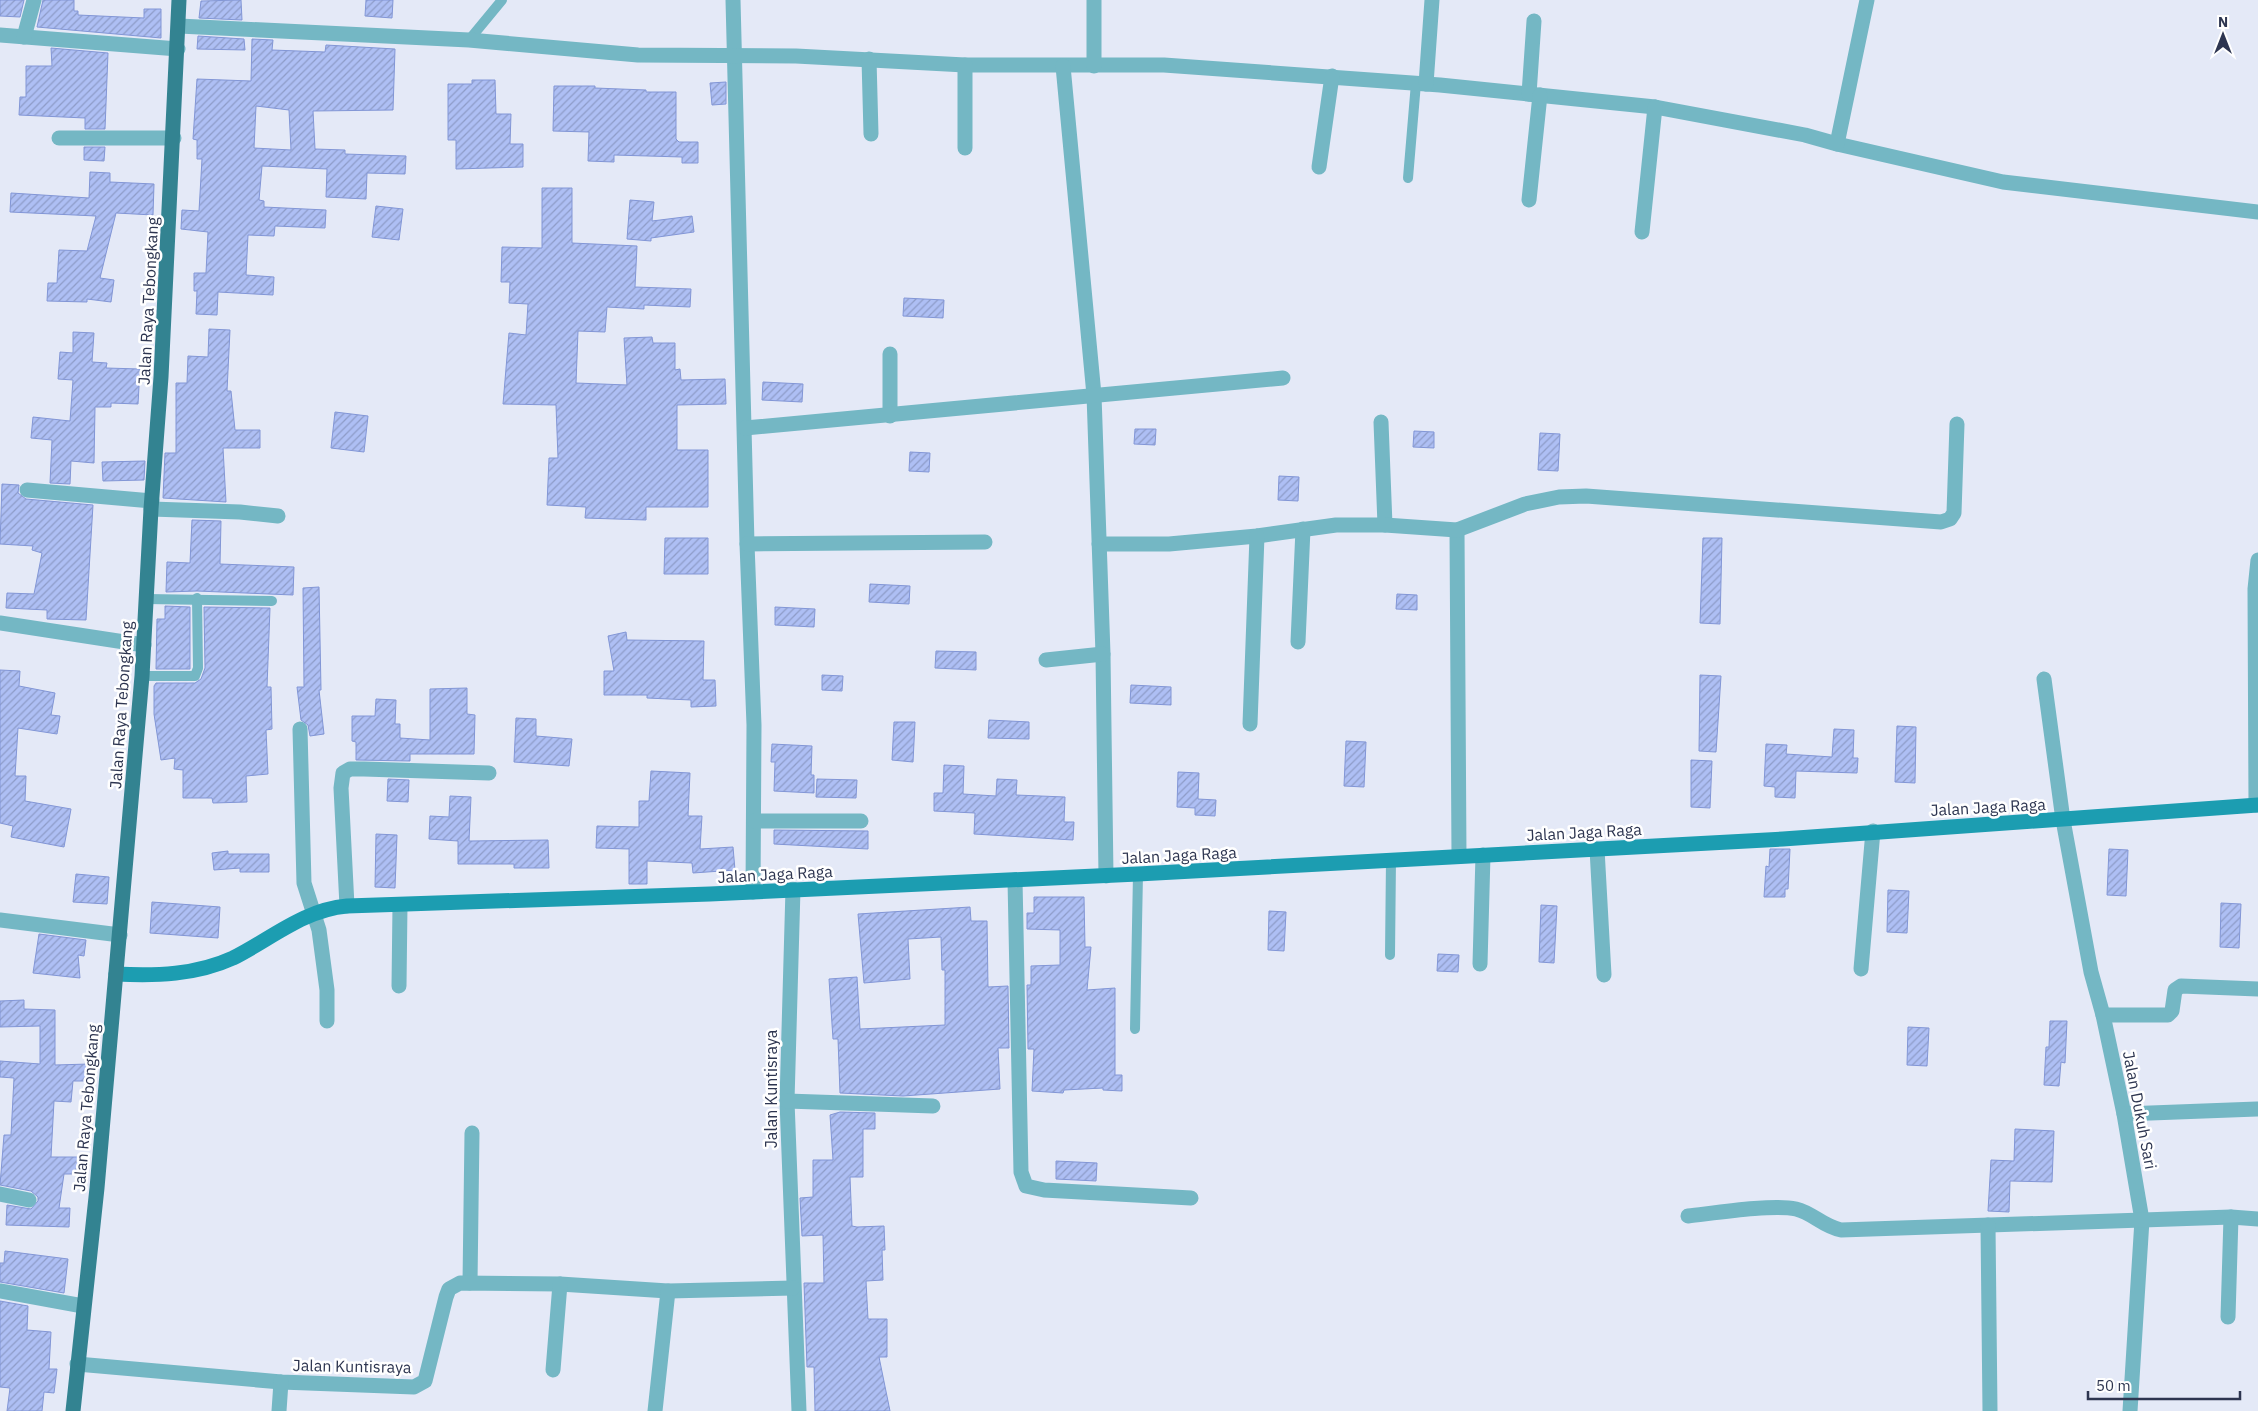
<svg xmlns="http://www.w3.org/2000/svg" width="2258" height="1411" viewBox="0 0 2258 1411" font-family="'IBM Plex Sans',sans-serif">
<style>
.building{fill:url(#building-hatch);stroke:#8296d6;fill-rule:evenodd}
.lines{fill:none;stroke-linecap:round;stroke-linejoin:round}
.lane{stroke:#74b7c4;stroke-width:10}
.street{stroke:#74b7c4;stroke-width:15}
.secondary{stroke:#1c9db1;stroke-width:15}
.primary{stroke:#338391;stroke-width:15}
.labels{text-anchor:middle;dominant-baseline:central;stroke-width:5;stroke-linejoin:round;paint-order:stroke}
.street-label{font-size:16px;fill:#2d3550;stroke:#fff}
</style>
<defs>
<pattern id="building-hatch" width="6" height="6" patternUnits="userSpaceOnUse" patternTransform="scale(1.25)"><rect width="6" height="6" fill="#aebff4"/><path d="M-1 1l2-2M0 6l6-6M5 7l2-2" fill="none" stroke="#8e9cc8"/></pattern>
</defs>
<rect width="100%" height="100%" fill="#e4e9f7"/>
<!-- building -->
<g class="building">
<polygon points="0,0 24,0 20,17 0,16"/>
<polygon points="43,0 74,0 74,11 78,11 78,15 144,18 144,9 161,9 161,38 37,27"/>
<polygon points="241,0 242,20 199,18 201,1"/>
<polygon points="366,0 393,0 392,18 365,16"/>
<polygon points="198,36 244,39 245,50 197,49"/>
<path d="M252,39L273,40L272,50L325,52L326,45L395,49L393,110L313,111L315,149L345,150V154L406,156L405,174L367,173L366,199L326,197L327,169L262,166L259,200L264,201V207L326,210L325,228L275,226L274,236L248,235L246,275L274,277L273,295L218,292L217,315L196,314L197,291H194V273H206L208,232L181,229L182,210L199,211L202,159H197V140L193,139L197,79L251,81ZM256,106L289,110L291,150L254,148Z"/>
<polygon points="51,48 108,53 105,129 85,129 85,118 19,115 20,97 26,97 26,66 52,66"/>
<polygon points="472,80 495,80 496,114 511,114 510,144 523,144 523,167 456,169 456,140 448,140 448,84 472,84"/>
<polygon points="726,82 726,104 712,105 710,83"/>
<polygon points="554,86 595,86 595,88 646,90 646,92 676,92 676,139 679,142 698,142 698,163 682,163 682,157 614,155 614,162 588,161 589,132 553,131"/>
<polygon points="84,147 105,147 104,161 84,160"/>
<polygon points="90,172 110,173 110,182 154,184 153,215 116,213 100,278 114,280 111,302 87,299 87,302 47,301 48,283 57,283 59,250 87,251 96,216 10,212 11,193 89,198"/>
<polygon points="542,188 572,188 572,243 637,246 635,287 691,289 690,307 644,305 644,309 607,307 605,332 578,331 576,383 627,385 624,338 652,337 653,343 675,343 675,370 680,369 681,380 725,379 726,404 677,405 677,450 708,450 708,507 646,507 646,520 585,518 586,507 547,505 549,458 558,458 556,405 503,404 509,333 526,335 528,304 509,303 510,282 501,282 502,247 542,248"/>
<polygon points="630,200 654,202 652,221 692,216 694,232 651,238 651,241 627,239"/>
<polygon points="376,206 403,209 399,240 372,237"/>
<polygon points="904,298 944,300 943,318 903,316"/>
<polygon points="209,329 230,330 227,391 231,391 235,430 260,430 260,448 223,448 226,502 163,498 165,453 176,453 176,383 187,383 188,356 208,357"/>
<polygon points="73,332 94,333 92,362 107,363 106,368 140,369 138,404 111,403 111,407 95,407 94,463 71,461 70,484 50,483 52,440 31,438 33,417 70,421 73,380 58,379 60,352 73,353"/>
<polygon points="763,382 803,384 802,402 762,400"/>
<polygon points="335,412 368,416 364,452 331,448"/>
<polygon points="1135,429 1156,429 1155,445 1134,444"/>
<polygon points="1414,431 1434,432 1434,448 1413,447"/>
<polygon points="1540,433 1560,434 1558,471 1538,470"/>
<polygon points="910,452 930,453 929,472 909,471"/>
<polygon points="145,461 144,480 103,481 102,462"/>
<polygon points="1279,476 1299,477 1298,501 1278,500"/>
<polygon points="2,484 19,485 18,493 26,499 93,505 86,620 47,619 47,610 6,608 7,593 34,594 42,553 32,550 33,546 0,544"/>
<polygon points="192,520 221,521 220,564 294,567 293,595 197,591 166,592 167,562 190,563"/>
<polygon points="665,538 708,538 708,574 664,574"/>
<polygon points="1703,538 1722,538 1720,624 1700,623"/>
<polygon points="870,584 910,586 909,604 869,602"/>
<polygon points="319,587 321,690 319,690 324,734 310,736 308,725 301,720 297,687 304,687 303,588"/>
<polygon points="1397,594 1417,595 1417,610 1396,609"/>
<polygon points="165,606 190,607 190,669 156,669 157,619 165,619"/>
<polygon points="204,607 270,608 267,687 271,687 272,729 266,730 268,774 246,776 247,802 213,803 212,798 183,798 183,770 174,769 175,758 161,760 154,714 154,686 156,683 195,683 201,679 205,668"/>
<polygon points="775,607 815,609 814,627 775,625"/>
<polygon points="626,632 627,640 704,641 703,680 715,680 716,706 691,707 691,700 647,698 647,695 604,695 604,671 614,671 608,636"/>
<polygon points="936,651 976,652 976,670 935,668"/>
<polygon points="0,670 20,671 19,686 55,693 51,715 60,716 57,734 18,728 15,776 26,776 25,801 71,809 64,847 11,837 13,826 0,823"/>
<polygon points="822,675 843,676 842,691 822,690"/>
<polygon points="1700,675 1721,676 1716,752 1699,751"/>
<polygon points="1131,685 1171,687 1171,705 1130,703"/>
<polygon points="467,688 467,714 475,715 474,754 410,754 410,761 356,760 356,742 352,741 352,716 375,716 376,699 396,700 395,724 400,724 400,738 430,740 430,689"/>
<polygon points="516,718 536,719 536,736 572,739 569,766 514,762"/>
<polygon points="989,720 1029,722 1029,739 988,738"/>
<polygon points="894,722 915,722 913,762 892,760"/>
<polygon points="1897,726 1916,727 1915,783 1895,782"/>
<polygon points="1834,729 1854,730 1853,758 1858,758 1857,773 1796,771 1795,798 1775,797 1775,787 1764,786 1766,744 1787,745 1786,754 1832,757"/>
<polygon points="1346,741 1366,742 1364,787 1344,786"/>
<polygon points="772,744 812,746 811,775 814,775 814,793 774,791 775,762 771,762"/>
<polygon points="1691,760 1712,761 1710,808 1691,807"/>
<polygon points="944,765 964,766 963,794 996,796 997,779 1017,780 1016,795 1065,797 1064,822 1074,822 1073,840 974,834 975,813 934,811 934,793 943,793"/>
<polygon points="651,771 690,773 688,816 702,816 700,849 733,847 735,870 693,873 692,863 647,861 647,884 629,884 629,849 596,848 597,826 639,827 639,801 649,801"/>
<polygon points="1178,772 1199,773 1198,799 1216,800 1215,816 1195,815 1195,808 1177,807"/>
<polygon points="388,779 409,780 408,802 387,801"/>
<polygon points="817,779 857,780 856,798 816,797"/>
<polygon points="450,796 471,797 469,841 548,840 549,868 514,868 514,864 458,864 458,841 429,839 430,816 449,817"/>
<polygon points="774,830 868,831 868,849 774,844"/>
<polygon points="376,834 397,835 395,888 375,887"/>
<polygon points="1770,849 1790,849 1788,889 1785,889 1785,897 1764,897 1766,866 1769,867"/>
<polygon points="2109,849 2128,850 2126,896 2107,895"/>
<polygon points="228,851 228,854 269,854 269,872 240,872 240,868 214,870 212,853"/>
<polygon points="76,874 109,877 107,904 73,902"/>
<polygon points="1888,890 1909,891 1907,933 1887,932"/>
<polygon points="1034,897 1084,897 1085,947 1091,947 1087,990 1115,988 1115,1075 1122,1075 1122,1091 1103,1090 1103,1088 1064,1090 1063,1093 1032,1091 1034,1049 1028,1049 1027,985 1031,985 1031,966 1060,965 1060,930 1027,929 1027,913 1034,913"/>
<polygon points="152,902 220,907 218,938 150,933"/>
<polygon points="2221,903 2241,904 2239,948 2220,947"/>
<polygon points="1541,905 1557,906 1554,963 1539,962"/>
<polygon points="970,907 971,921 987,921 988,987 1008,986 1009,1048 998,1048 1000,1089 903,1096 840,1093 838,1039 833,1039 829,979 857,977 860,1029 945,1025 945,970 942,970 941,937 908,939 910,979 864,983 858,914"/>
<polygon points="1269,911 1286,912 1284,951 1268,950"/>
<polygon points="39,934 86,940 84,956 78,955 80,978 33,973"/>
<polygon points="1438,954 1459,955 1458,972 1437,971"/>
<polygon points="24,1000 24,1009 55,1010 55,1065 89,1064 89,1081 73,1081 71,1102 54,1101 51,1157 81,1157 81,1174 64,1174 59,1208 70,1208 69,1227 6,1225 7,1205 31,1209 38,1201 38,1197 31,1191 0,1185 4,1135 11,1135 14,1078 0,1077 0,1061 40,1064 40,1026 0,1027 0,1001"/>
<polygon points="2050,1021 2067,1021 2065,1063 2061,1062 2059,1086 2044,1085 2046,1047 2049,1047"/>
<polygon points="1908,1027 1929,1028 1927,1066 1907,1065"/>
<polygon points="840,1112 875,1113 875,1129 863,1129 863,1177 850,1177 852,1226 857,1227 884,1226 885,1250 882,1250 883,1280 866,1281 868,1319 887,1319 887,1357 879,1357 890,1411 815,1411 814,1367 807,1367 804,1283 824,1283 823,1235 802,1236 800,1198 813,1197 813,1160 833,1160 830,1115"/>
<polygon points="2015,1129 2054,1131 2052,1182 2010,1181 2009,1212 1988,1211 1991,1160 2014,1161"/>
<polygon points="1056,1161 1097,1163 1096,1181 1056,1179"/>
<polygon points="5,1251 68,1259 64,1293 0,1282 0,1263 4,1263"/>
<polygon points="0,1301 28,1306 27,1330 51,1332 49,1369 57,1369 54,1393 44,1392 42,1411 7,1411 10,1388 0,1387"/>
</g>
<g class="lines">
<!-- lane -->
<g class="lane">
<polyline points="469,40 502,0"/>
<polyline points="1408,178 1416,83"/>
<polyline points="147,599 272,601"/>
<polyline points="142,676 195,676 198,668 197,598"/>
<polyline points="1390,955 1391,859"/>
<polyline points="1135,1029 1138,874"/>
</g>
<!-- street -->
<g class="street">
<polyline points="733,0 747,544 754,725 753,892"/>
<polyline points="179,26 469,40 638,55 796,56 965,65 1164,65 1440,85 1655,107 1805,135 1837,144 2003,182 2258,212"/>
<polyline points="0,35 178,49"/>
<polyline points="24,37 34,0"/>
<polyline points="869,59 871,134"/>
<polyline points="965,65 965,148"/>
<polyline points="1063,66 1094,395 1103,654 1106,876"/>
<polyline points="1094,66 1094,0"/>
<polyline points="1426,84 1432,0"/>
<polyline points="1529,94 1534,21"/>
<polyline points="59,138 174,138"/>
<polyline points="1837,144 1867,0"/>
<polyline points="1319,167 1332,76"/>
<polyline points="1529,200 1540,95"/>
<polyline points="1642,232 1655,107"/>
<polyline points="890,354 890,416"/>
<polyline points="1381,422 1385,525"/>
<polyline points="745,428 1283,378"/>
<polyline points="27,490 152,501"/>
<polyline points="151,509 240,512 278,516"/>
<polyline points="1457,530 1459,856"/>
<polyline points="747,544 985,542"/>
<polyline points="1099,544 1169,544 1257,536 1336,525 1385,525 1457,530 1525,504 1559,497 1586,496 1941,522 1950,519 1954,513 1957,424"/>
<polyline points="0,623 144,645"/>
<polyline points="1298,642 1303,529"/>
<polyline points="1046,660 1103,654"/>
<polyline points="2044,679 2063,820 2091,972 2103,1015 2124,1114 2142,1220 2130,1411"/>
<polyline points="1250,724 1257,536"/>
<polyline points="300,729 304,883 319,930 327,990 327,1021"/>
<polyline points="2256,805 2255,589 2258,560"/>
<polyline points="754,821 861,821"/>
<polyline points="1597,849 1604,975"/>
<polyline points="1015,880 1021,1172 1026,1186 1044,1190 1191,1198"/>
<polyline points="793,889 787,1101 799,1411"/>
<polyline points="347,906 341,788 343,773 350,769 364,769 489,773"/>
<polyline points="0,920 120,935"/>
<polyline points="1480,964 1483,855"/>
<polyline points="1861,969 1873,831"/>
<polyline points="399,986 400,905"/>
<polyline points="2103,1015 2168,1015 2172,1011 2175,990 2181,986 2258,989"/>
<polyline points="787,1101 933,1106"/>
<polyline points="2124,1114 2257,1109"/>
<polyline points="0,1194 29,1200"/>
<path d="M1688,1216C1715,1213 1772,1204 1796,1209C1813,1213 1822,1226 1841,1230L2231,1217L2258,1219"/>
<polyline points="1988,1225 1990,1411"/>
<polyline points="470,1283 472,1133"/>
<polyline points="0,1291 83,1306"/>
<polyline points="2228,1317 2231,1217"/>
<polyline points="77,1364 281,1382 414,1387 425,1381 446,1297 449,1289 460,1283 560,1284 668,1291 793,1288"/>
<polyline points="553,1370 560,1284"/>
<polyline points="279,1411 281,1382"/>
<polyline points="655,1411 668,1291"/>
</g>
<!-- secondary -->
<path class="secondary" d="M116,974C156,976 196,975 233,958C271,939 303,910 347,906L710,894L1138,874L1783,839L2258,805"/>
<!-- primary -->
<polyline class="primary" points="73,1411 97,1188 142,676 151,509 161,377 179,0"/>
</g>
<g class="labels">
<!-- street labels -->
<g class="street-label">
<text transform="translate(148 301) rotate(-87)">Jalan Raya Tebongkang</text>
<text transform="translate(121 705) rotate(-86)">Jalan Raya Tebongkang</text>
<text transform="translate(1988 807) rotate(-3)">Jalan Jaga Raga</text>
<text transform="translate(1584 832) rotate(-3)">Jalan Jaga Raga</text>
<text transform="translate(1179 855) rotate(-3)">Jalan Jaga Raga</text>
<text transform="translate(775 874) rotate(-3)">Jalan Jaga Raga</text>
<text transform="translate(771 1089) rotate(-90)">Jalan Kuntisraya</text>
<text transform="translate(86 1108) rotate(-85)">Jalan Raya Tebongkang</text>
<text transform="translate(2140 1110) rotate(79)">Jalan Dukuh Sari</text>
<text transform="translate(352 1366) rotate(1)">Jalan Kuntisraya</text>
</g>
</g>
<!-- north arrow -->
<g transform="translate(2223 35)" stroke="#ffffff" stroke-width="4" paint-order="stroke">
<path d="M0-4L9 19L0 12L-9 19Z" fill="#2d3550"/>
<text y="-8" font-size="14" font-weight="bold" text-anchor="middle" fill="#2d3550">N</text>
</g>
<!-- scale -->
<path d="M2088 1391v8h152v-8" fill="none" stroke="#2d3550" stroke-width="2.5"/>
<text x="2096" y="1391" font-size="15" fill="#2d3550" stroke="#ffffff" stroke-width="4" paint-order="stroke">50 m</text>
</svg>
